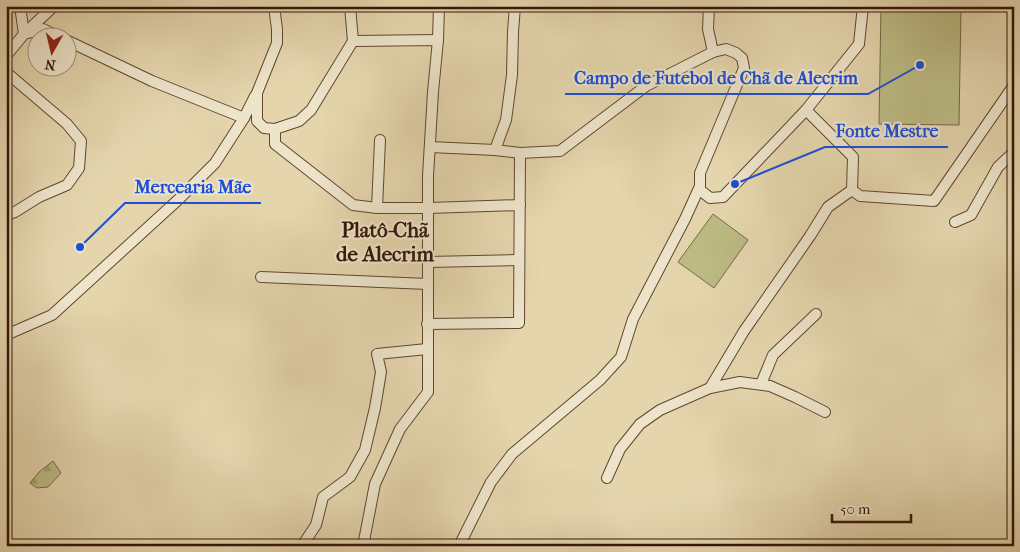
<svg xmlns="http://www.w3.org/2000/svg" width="1020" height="552" viewBox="0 0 1020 552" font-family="'IM FELL French Canon',serif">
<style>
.grass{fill:#bcbb84;stroke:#786846}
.forest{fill:url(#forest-firs);stroke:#786846}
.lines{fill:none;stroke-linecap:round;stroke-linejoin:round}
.minor-casing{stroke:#614531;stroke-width:12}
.minor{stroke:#ede4ca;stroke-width:10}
.labels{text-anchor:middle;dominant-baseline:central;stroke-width:4;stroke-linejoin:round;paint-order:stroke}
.district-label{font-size:21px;font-weight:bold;fill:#351508;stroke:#ede4ca}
.leader{fill:none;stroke:#1d4ed8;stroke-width:2}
.callout-dot{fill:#1d4ed8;stroke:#ede4ca;stroke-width:2}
.callout-label{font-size:18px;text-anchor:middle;font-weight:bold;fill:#1d4ed8;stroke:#ede4ca;stroke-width:4;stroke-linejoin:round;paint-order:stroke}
</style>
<defs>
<pattern id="forest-firs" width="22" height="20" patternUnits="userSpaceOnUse" patternTransform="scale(1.25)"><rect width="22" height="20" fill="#bcbb84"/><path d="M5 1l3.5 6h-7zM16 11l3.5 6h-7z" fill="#a2a070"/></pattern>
</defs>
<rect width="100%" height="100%" fill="#e4d5ad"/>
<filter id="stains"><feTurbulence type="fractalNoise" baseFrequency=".004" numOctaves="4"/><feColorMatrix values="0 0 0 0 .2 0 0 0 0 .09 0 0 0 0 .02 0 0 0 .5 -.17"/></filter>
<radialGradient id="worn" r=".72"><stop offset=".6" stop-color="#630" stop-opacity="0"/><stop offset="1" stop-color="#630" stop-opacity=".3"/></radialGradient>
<!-- grass -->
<g class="grass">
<polygon points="881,6 961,6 959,125 879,124"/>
<polygon points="713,214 748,240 714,288 678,262"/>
</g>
<!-- forest -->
<polygon class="forest" points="53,461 61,473 48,487 37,488 30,483 39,472"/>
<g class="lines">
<defs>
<g id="minor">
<polyline points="20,6 24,34"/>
<polyline points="274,6 277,29 277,43 257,93 257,121 264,128 275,129 299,121 311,110 353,41 438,40 433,92 428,176 428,392 400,429 375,484 363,546"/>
<polyline points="350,6 353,41"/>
<polyline points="709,6 708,29 713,52"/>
<polyline points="25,33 54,6"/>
<polyline points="438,40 439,6"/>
<polyline points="68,41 152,81 244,118"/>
<polyline points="6,56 24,34 43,29 61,38"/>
<polyline points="6,72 67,124 81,141 79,168 67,185 39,197 15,212 6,215"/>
<polyline points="806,110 853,157 852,190 860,196 934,201 1014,85"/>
<polyline points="275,129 275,144 353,205 377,208 428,208 520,205"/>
<polyline points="430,147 495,150 520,153 560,151 646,86 713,52 726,49 736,53 742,58 744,68 700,173 700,186 685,219 633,319 621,357 600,380 512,454 491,482 459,546"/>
<polyline points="495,150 506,120 512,75 513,32 515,6"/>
<polyline points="700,186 700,190 710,198 723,197 806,110 859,44 863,6"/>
<polyline points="377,208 380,140"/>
<polyline points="955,222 971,215 998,167 1014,152"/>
<polyline points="428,262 519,260"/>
<polyline points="261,277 428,284"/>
<polyline points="427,324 519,323 520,153"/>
<polyline points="6,335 52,315 179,199 215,163 244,118 255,96"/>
<polyline points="761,384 773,355 816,314"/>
<polyline points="710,388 744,331 810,236 828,207 852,190"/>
<polyline points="607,478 620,449 640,424 660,410 710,388 740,382 770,386 795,397 825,412"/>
<polyline points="302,546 316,525 323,497 350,477 365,450 375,408 381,372 377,354 427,349"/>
</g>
</defs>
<!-- minor casing -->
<use href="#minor" class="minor-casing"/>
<!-- minor -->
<use href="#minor" class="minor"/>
</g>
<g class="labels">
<!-- district labels -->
<g class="district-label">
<text x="385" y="230">Platô-Chã<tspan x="385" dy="24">de Alecrim</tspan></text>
</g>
</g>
<!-- callouts -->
<path class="leader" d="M920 65L868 94H565M735 184L825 147H948M80 247L125 203H261"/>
<g class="callout-dot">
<circle cx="920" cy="65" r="5"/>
<circle cx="735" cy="184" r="5"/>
<circle cx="80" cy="247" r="5"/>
</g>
<g class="callout-label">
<text x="716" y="84">Campo de Futebol de Chã de Alecrim</text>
<text x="887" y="137">Fonte Mestre</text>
<text x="193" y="193">Mercearia Mãe</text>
</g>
<!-- margin -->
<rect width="1020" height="552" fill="none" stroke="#e4d5ad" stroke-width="25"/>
<rect x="8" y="8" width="1005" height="537" fill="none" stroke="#351508" stroke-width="2.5"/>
<rect x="12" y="12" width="995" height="527" fill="none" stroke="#351508"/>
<!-- north arrow -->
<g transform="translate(52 52) rotate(188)"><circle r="24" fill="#ede4ca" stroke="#a3917c"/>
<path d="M0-4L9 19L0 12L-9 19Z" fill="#8f2418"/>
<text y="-8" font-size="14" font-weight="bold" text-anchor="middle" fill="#351508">N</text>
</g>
<!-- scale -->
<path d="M832 514v8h79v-8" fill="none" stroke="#351508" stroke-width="2.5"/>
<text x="840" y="514" font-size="15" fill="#351508" stroke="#ede4ca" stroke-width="4" paint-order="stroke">50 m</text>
<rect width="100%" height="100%" filter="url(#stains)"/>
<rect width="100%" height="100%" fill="url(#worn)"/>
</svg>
